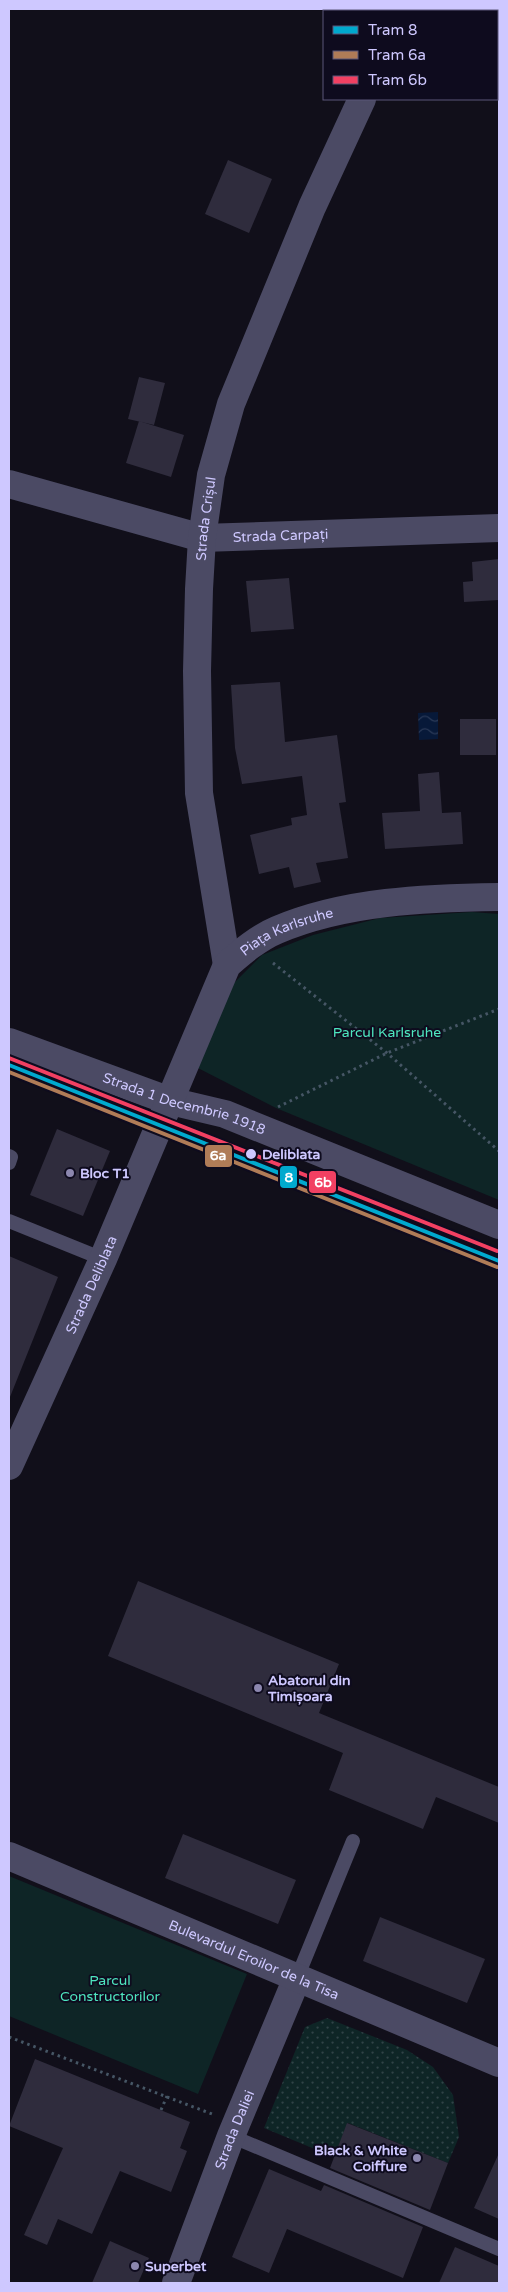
<svg xmlns="http://www.w3.org/2000/svg" width="508" height="2292" viewBox="0 0 508 2292" font-family="'Varela Round',sans-serif">
<style>
.grass{fill:url(#grass-dots)}
.park{fill:#0e2526}
.water{fill:url(#water-waves)}
.building{fill:#2f2c3d}
.lines{fill:none;stroke-linecap:round;stroke-linejoin:round}
.path{stroke:#465665;stroke-width:3;stroke-dasharray:2.5 4;stroke-linecap:butt}
.service{stroke:#4b4a64;stroke-width:14}
.minor{stroke:#4b4a64;stroke-width:28}
.tertiary{stroke:#4b4a64;stroke-width:28}
.tram-1-casing{stroke:#0e0b1e;stroke-width:8}
.tram-2-casing{stroke:#0e0b1e;stroke-width:8}
.tram-3-casing{stroke:#0e0b1e;stroke-width:8}
.tram-1{stroke:#00a9ce;stroke-width:4}
.tram-2{stroke:#b07c57;stroke-width:4}
.tram-3{stroke:#f24062;stroke-width:4}
.stop-dot{fill:#cec8ff;stroke:#0e0b1e;stroke-width:2}
.poi-dot{fill:#8c87af;stroke:#0e0b1e;stroke-width:2}
.labels{text-anchor:middle;dominant-baseline:central;stroke-width:4;stroke-linejoin:round;paint-order:stroke}
.street-label{font-size:14px;fill:#cec8ff;stroke:#0e0b1e}
.park-label{font-size:14px;fill:#4ee6bf;stroke:#0e0b1e}
.stop-label{font-size:14px;font-weight:bold;fill:#cec8ff;stroke:#0e0b1e;text-anchor:start}
.poi-label{font-size:14px;font-weight:bold;fill:#cec8ff;stroke:#0e0b1e;text-anchor:start}
.line-badge{stroke:#0e0b1e;stroke-width:2}
.badge-label{font-size:14px;text-anchor:middle;font-weight:bold;fill:#fff}
</style>
<defs>
<pattern id="grass-dots" width="8" height="8" patternUnits="userSpaceOnUse" patternTransform="scale(1.25)"><rect width="8" height="8" fill="#0e2526"/><path d="M2 2h.1M6 6h.1" fill="none" stroke="#304347" stroke-width="1.8" stroke-linecap="round"/></pattern>
<pattern id="water-waves" width="16" height="10" patternUnits="userSpaceOnUse" patternTransform="scale(1.25)"><rect width="16" height="10" fill="#071939"/><path d="M0 5q4-4 8 0t8 0" fill="none" stroke="#2a3957"/></pattern>
</defs>
<rect width="100%" height="100%" fill="#110f1a"/>
<!-- grass -->
<polygon class="grass" points="327,2018 407,2050 433,2067 453,2095 459,2137 448,2163 348,2123 334,2157 264,2128 305,2027"/>
<!-- park -->
<g class="park">
<polygon points="472,912 499,914 499,1200 276,1108 192,1065 224,993 262,955 313,935 380,918"/>
<polygon points="9,1876 247,1974 198,2094 9,2016"/>
</g>
<!-- water -->
<polygon class="water" points="438,712 438,739 419,740 418,713"/>
<!-- building -->
<g class="building">
<polygon points="228,160 272,179 249,233 205,214"/>
<polygon points="139,377 165,383 154,425 128,419"/>
<polygon points="139,421 184,435 171,477 126,463"/>
<polygon points="499,559 499,600 464,602 463,582 473,581 472,562"/>
<polygon points="289,578 294,629 251,632 246,581"/>
<polygon points="280,682 285,742 337,735 346,802 339,803 348,858 316,863 321,882 294,888 289,867 259,874 250,835 292,825 291,818 307,815 302,776 242,784 235,748 231,685"/>
<rect x="460" y="719" width="36" height="36"/>
<polygon points="439,772 442,813 461,812 463,844 385,849 382,813 420,811 418,774"/>
<polygon points="57,1129 110,1151 83,1216 30,1195"/>
<polygon points="9,1256 58,1277 10,1397 9,1397"/>
<polygon points="138,1581 339,1664 319,1713 499,1787 499,1823 436,1797 423,1829 329,1790 343,1753 108,1656"/>
<polygon points="183,1834 296,1880 278,1924 165,1878"/>
<polygon points="380,1917 485,1959 467,2003 363,1961"/>
<polygon points="35,2059 190,2122 180,2148 187,2151 171,2192 120,2171 92,2234 58,2219 47,2245 24,2235 63,2148 9,2126"/>
<polygon points="347,2123 448,2163 430,2210 330,2168"/>
<polygon points="499,2153 499,2219 474,2208"/>
<polygon points="269,2169 321,2191 324,2185 423,2227 403,2278 287,2229 269,2273 232,2257"/>
<polygon points="110,2241 149,2258 138,2283 92,2283"/>
<polygon points="455,2247 499,2266 499,2283 439,2283"/>
</g>
<g class="lines">
<!-- path -->
<g class="path">
<polyline points="273,963 387,1053 499,1151"/>
<polyline points="278,1107 387,1053 499,1009"/>
<polyline points="9,2037 212,2114"/>
<polyline points="161,2110 167,2096"/>
</g>
<!-- service -->
<g class="service">
<polyline points="9,1156 11,1157 9,1163"/>
<polyline points="9,1221 103,1259"/>
<polyline points="297,1978 353,1841"/>
<polyline points="231,2136 499,2249"/>
</g>
<!-- minor -->
<g class="minor">
<polyline points="417,9 422,11"/>
<polyline points="497,45 499,46"/>
<path id="s1" d="M9,484L202,538L499,528"/>
<path id="s2" d="M227,965L199,793L197,671L199,589L202,538L211,475L231,404L312,207L362,99"/>
<path id="s3" d="M9,1042L170,1101L225,1114L499,1225"/>
<path id="s4" d="M9,1466L103,1259L227,965C242,952 258,938 277,930C345,901 426,898 499,897"/>
<path id="s5" d="M176,2283L231,2136L297,1978"/>
</g>
<!-- tertiary -->
<path class="tertiary" id="s6" d="M9,1856L499,2063"/>
<defs>
<polyline id="tram-1" points="9,1065 499,1261"/>
<polyline id="tram-2" points="9,1072 497,1267"/>
<polyline id="tram-3" points="9,1058 497,1251"/>
</defs>
<!-- tram-1 casing -->
<use href="#tram-1" class="tram-1-casing"/>
<!-- tram-2 casing -->
<use href="#tram-2" class="tram-2-casing"/>
<!-- tram-3 casing -->
<use href="#tram-3" class="tram-3-casing"/>
<!-- tram-1 -->
<use href="#tram-1" class="tram-1"/>
<!-- tram-2 -->
<use href="#tram-2" class="tram-2"/>
<!-- tram-3 -->
<use href="#tram-3" class="tram-3"/>
</g>
<!-- markers -->
<circle class="stop-dot" cx="251" cy="1154" r="6"/>
<g class="poi-dot">
<circle cx="70" cy="1173" r="5"/>
<circle cx="258" cy="1688" r="5"/>
<circle cx="417" cy="2158" r="5"/>
<circle cx="135" cy="2266" r="5"/>
</g>
<g class="labels">
<!-- street labels -->
<g class="street-label">
<text stroke="none"><textPath href="#s2" startOffset="449">Strada Crișul</textPath></text>
<text stroke="none"><textPath href="#s1" startOffset="279">Strada Carpați</textPath></text>
<text stroke="none"><textPath href="#s4" startOffset="616">Piața Karlsruhe</textPath></text>
<text stroke="none"><textPath href="#s3" startOffset="186">Strada 1 Decembrie 1918</textPath></text>
<text stroke="none"><textPath href="#s4" startOffset="199">Strada Deliblata</textPath></text>
<text stroke="none"><textPath href="#s6" startOffset="266">Bulevardul Eroilor de la Tisa</textPath></text>
<text stroke="none"><textPath href="#s5" startOffset="164">Strada Daliei</textPath></text>
</g>
<!-- park labels -->
<g class="park-label">
<text x="387" y="1032">Parcul Karlsruhe</text>
<text x="110" y="1980">Parcul<tspan x="110" dy="16">Constructorilor</tspan></text>
</g>
<!-- stop labels -->
<g class="stop-label">
<text x="262" y="1154">Deliblata</text>
</g>
<!-- poi labels -->
<g class="poi-label">
<text x="80" y="1173">Bloc T1</text>
<text x="268" y="1680">Abatorul din<tspan x="268" dy="16">Timișoara</tspan></text>
<text x="407" y="2150" text-anchor="end">Black &amp; White<tspan x="407" dy="16">Coiffure</tspan></text>
<text x="145" y="2266">Superbet</text>
</g>
</g>
<g class="line-badge">
<rect x="204" y="1144" width="29" height="24" rx="5" fill="#b07c57"/>
<rect x="279" y="1165" width="19" height="24" rx="5" fill="#00a9ce"/>
<rect x="308" y="1170" width="29" height="24" rx="5" fill="#f24062"/>
</g>
<g class="badge-label">
<text x="218" y="1160">6a</text>
<text x="289" y="1182">8</text>
<text x="323" y="1187">6b</text>
</g>
<!-- border -->
<rect width="508" height="2292" fill="none" stroke="#cec8ff" stroke-width="20"/>
<!-- legend -->
<rect x="323" y="10" width="175" height="90" fill="#0e0b1e" stroke="#5b5778"/>
<rect x="333" y="26" width="25" height="8" fill="#00a9ce" stroke="#5b5778"/>
<text x="368" y="35" font-size="15" fill="#cec8ff">Tram 8</text>
<rect x="333" y="51" width="25" height="8" fill="#b07c57" stroke="#5b5778"/>
<text x="368" y="60" font-size="15" fill="#cec8ff">Tram 6a</text>
<rect x="333" y="76" width="25" height="8" fill="#f24062" stroke="#5b5778"/>
<text x="368" y="85" font-size="15" fill="#cec8ff">Tram 6b</text>
</svg>
